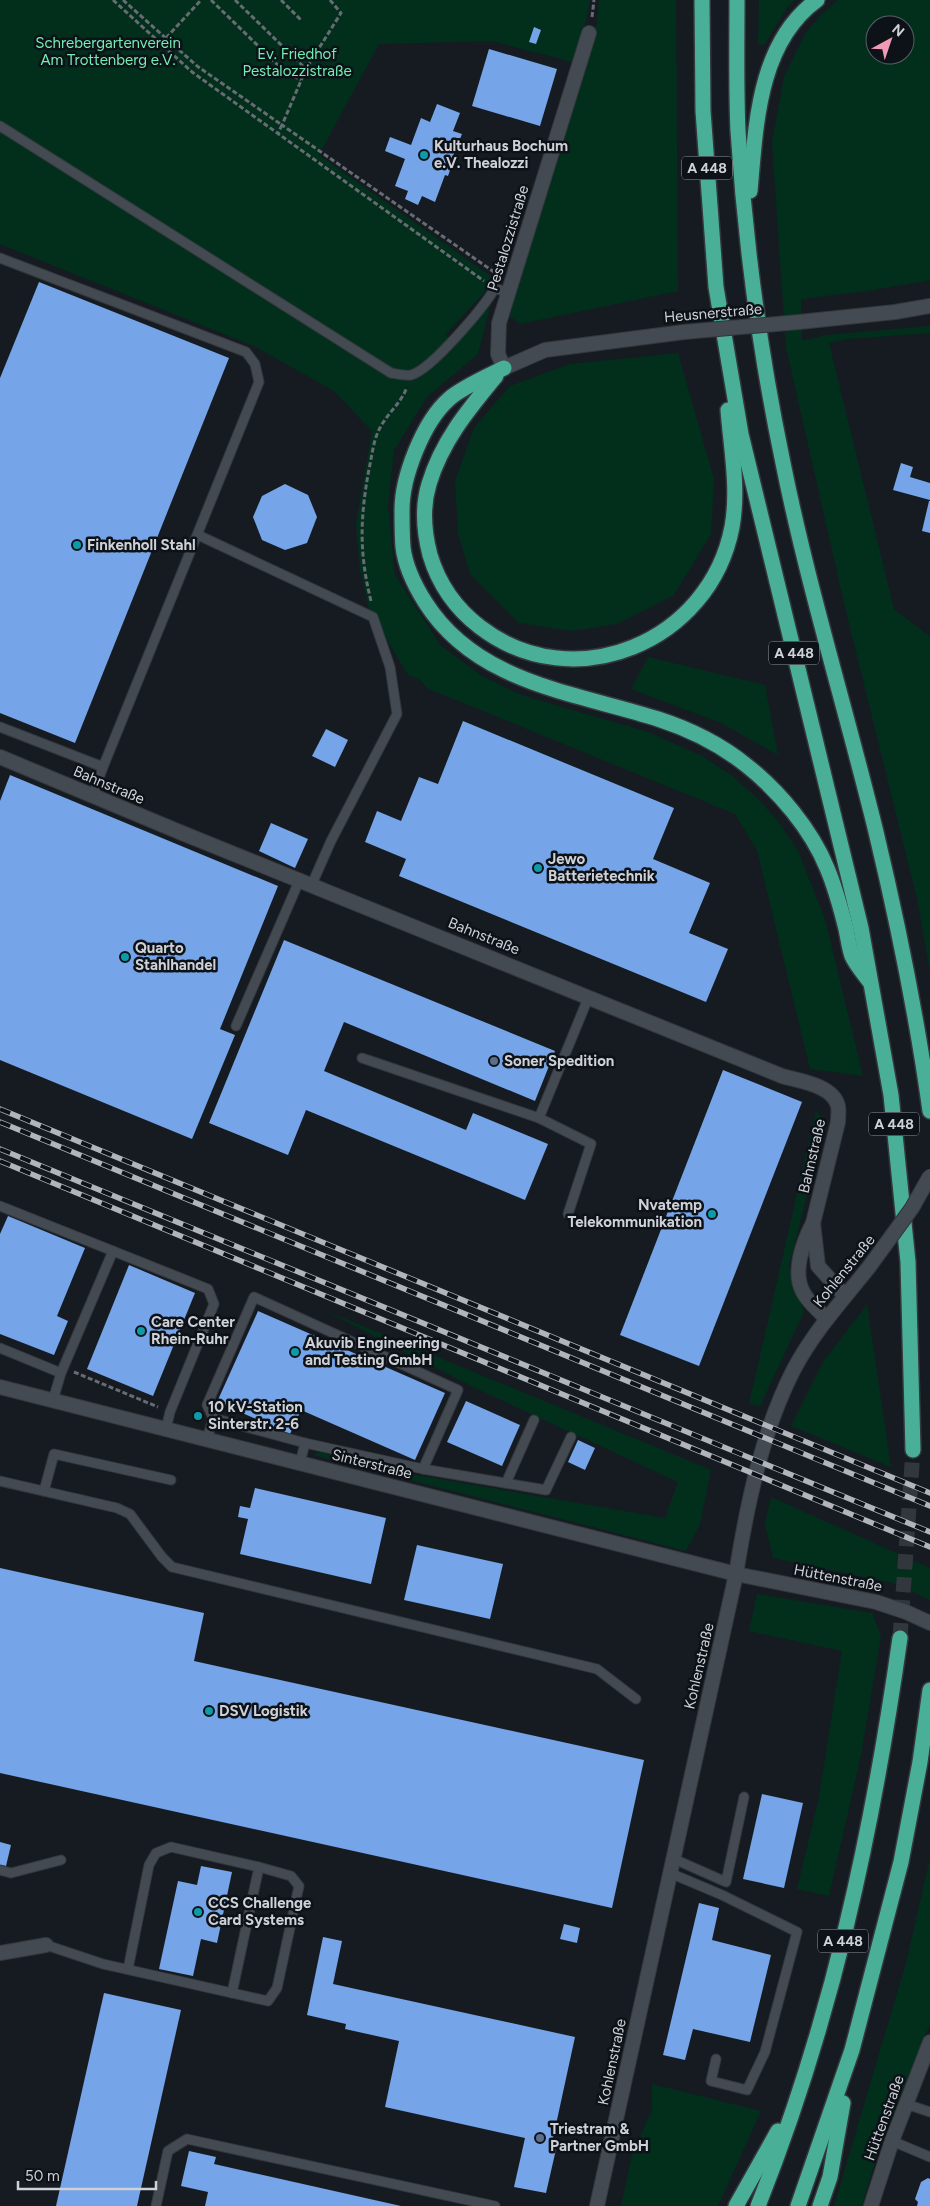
<svg xmlns="http://www.w3.org/2000/svg" width="930" height="2206" viewBox="0 0 930 2206" font-family="Figtree,sans-serif">
<style>
.green{fill:#012f1c;fill-rule:evenodd}
.building{fill:#75a5e8}
.lines{fill:none;stroke-linecap:round;stroke-linejoin:round}
.motorway-tunnel{stroke:#32363d;stroke-width:15;stroke-dasharray:15 8;stroke-linecap:butt}
.service-casing{stroke:#34373c;stroke-width:11}
.minor-casing{stroke:#34373c;stroke-width:16}
.tertiary-casing{stroke:#34373c;stroke-width:16}
.motorway-casing{stroke:#34373c;stroke-width:18}
.path{stroke:#676b72;stroke-width:3;stroke-dasharray:5 2.5;stroke-linecap:butt}
.service{stroke:#444a52;stroke-width:9}
.minor{stroke:#444a52;stroke-width:14}
.tertiary{stroke:#444a52;stroke-width:14}
.motorway{stroke:#49b097;stroke-width:15}
.rail-casing{stroke:#b1b4ba;stroke-width:5.5}
.rail{stroke:#0d1218;stroke-width:4;stroke-dasharray:11;stroke-linecap:butt}
.minor-bridge-casing{stroke:#34373c;stroke-width:16;stroke-linecap:butt}
.tertiary-bridge-casing{stroke:#34373c;stroke-width:16;stroke-linecap:butt}
.minor-bridge{stroke:#444a52;stroke-width:14}
.tertiary-bridge{stroke:#444a52;stroke-width:14}
.culture-dot{fill:#0f9aa8;stroke:#0d1218;stroke-width:2}
.service-dot{fill:#5c6f8a;stroke:#0d1218;stroke-width:2}
.labels{text-anchor:middle;dominant-baseline:central;stroke-width:5;stroke-linejoin:round;paint-order:stroke}
.shield{fill:#0d1218;stroke:#94989d;stroke-width:1}
.shield-label{font-size:14px;font-weight:bold;fill:#ced1d6}
.park-label{font-size:15px;fill:#73eeb2;stroke:#0d1218}
.poi-label{font-size:15px;font-weight:bold;fill:#ced1d6;stroke:#0d1218;text-anchor:start}
.street-label{font-size:15px;fill:#ced1d6;stroke:#0d1218}
</style>
<rect width="100%" height="100%" fill="#161b22"/>
<!-- green -->
<g class="green">
<polygon points="0,0 590,0 587,17 572,62 492,41 379,44 319,155 496,280 444,336 461,338 492,299 478,354 427,397 394,450 388,505 395,575 440,645 482,676 521,695 648,732 702,756 732,776 760,801 780,824 798,851 825,919 863,1076 810,1069 757,850 735,814 429,689 420,680 408,675 369,609 360,569 356,524 372,431 334,391 256,347 0,244"/>
<polygon points="599,0 676,0 678,291 520,324 508,315 543,205 597,23"/>
<polygon points="759,0 796,0 789,5 764,45 758,44"/>
<path d="M838,0H930V280L867,291L801,299L802,341L827,335L930,326V333L847,339L829,343L894,609L930,637V972L918,903L844,603L786,347L772,143L784,77L805,34L821,15ZM875,25H905V55H875Z"/>
<polygon points="678,353 714,479 711,534 674,595 617,624 572,631 519,623 470,574 458,533 455,481 474,428 510,386 570,364"/>
<polygon points="648,657 765,685 778,755 721,723 631,689"/>
<polygon points="816,1111 825,1122 789,1267 804,1312 760,1406 749,1404"/>
<polygon points="867,1305 891,1467 791,1426 823,1362"/>
<polygon points="324,1310 711,1470 700,1524 686,1551 313,1455 320,1452 398,1472 665,1518 678,1482 471,1386"/>
<polygon points="771,1497 930,1568 930,1600 893,1583 773,1558 765,1524"/>
<polygon points="757,1594 872,1613 881,1636 861,1755 829,1896 797,1889 819,1797 842,1651 749,1631"/>
<polygon points="930,1858 930,2024 877,2154 862,2206 834,2206 906,1963"/>
<polygon points="652,2084 761,2111 718,2206 621,2206 632,2155 652,2110"/>
</g>
<!-- building -->
<g class="building">
<polygon points="534,27 541,30 536,44 529,42"/>
<polygon points="489,49 557,69 540,126 472,106"/>
<polygon points="437,104 460,113 453,131 462,134 451,161 453,162 448,176 445,175 435,202 422,196 418,205 405,199 408,191 395,186 405,159 385,151 390,137 411,145 421,118 430,122"/>
<polygon points="39,282 229,358 75,743 0,713 0,378"/>
<polygon points="901,463 913,467 910,477 930,483 930,500 893,490"/>
<polygon points="285,484 308,495 317,517 307,543 285,550 262,540 253,517 262,496"/>
<polygon points="929,501 930,501 930,533 922,531"/>
<polygon points="463,721 674,808 653,859 710,883 689,933 728,949 706,1002 399,876 406,859 365,842 377,811 401,821 419,777 438,784"/>
<polygon points="326,729 348,740 335,767 312,756"/>
<polygon points="10,775 278,886 220,1029 235,1035 192,1139 0,1060 0,801"/>
<polygon points="271,823 308,839 295,868 259,851"/>
<polygon points="284,940 555,1051 535,1101 344,1022 324,1071 466,1130 473,1113 548,1144 525,1200 306,1110 288,1155 209,1123"/>
<polygon points="723,1070 802,1102 699,1366 620,1335"/>
<polygon points="8,1216 85,1248 57,1316 68,1321 54,1355 0,1334 0,1234"/>
<polygon points="129,1265 195,1293 153,1396 87,1369"/>
<polygon points="258,1311 445,1393 415,1460 301,1410 290,1434 217,1402"/>
<polygon points="466,1401 520,1425 502,1466 447,1442"/>
<polygon points="578,1440 595,1448 585,1470 568,1462"/>
<polygon points="255,1488 386,1518 371,1584 240,1554 248,1519 238,1517 240,1506 250,1508"/>
<polygon points="417,1545 503,1564 490,1619 404,1600"/>
<polygon points="0,1568 204,1613 194,1661 644,1760 612,1908 0,1773"/>
<polygon points="762,1794 803,1803 784,1888 743,1879"/>
<polygon points="0,1842 11,1845 6,1866 0,1865"/>
<polygon points="201,1866 232,1872 217,1943 201,1939 193,1976 159,1969 178,1881 197,1885"/>
<polygon points="699,1903 719,1908 712,1940 771,1955 750,2042 693,2029 685,2060 663,2055"/>
<polygon points="564,1924 580,1928 577,1943 560,1939"/>
<polygon points="323,1937 342,1941 333,1984 575,2037 552,2143 557,2145 546,2193 514,2187 525,2138 385,2107 399,2041 345,2029 346,2024 307,2015"/>
<polygon points="104,1993 181,2010 137,2206 56,2206"/>
<polygon points="189,2151 216,2157 214,2164 401,2206 205,2206 208,2192 181,2186"/>
<polygon points="928,2178 930,2179 930,2206 917,2206 918,2202 915,2199 921,2182"/>
</g>
<g class="lines">
<!-- motorway-tunnel -->
<polyline class="motorway-tunnel" points="900,1638 913,1450"/>
<defs>
<g id="service">
<path d="M0,126L391,373C397,374 405,376 411,375C431,370 484,307 495,288L508,293"/>
<polyline points="0,258 246,352 255,364 259,382 103,767 0,727"/>
<polyline points="198,535 373,617 390,667 397,714 331,841 312,884"/>
<polyline points="93,795 103,767"/>
<polyline points="236,1026 300,879"/>
<polyline points="362,1058 539,1118 589,996"/>
<polyline points="539,1118 591,1144 568,1214"/>
<polyline points="0,1206 113,1251 61,1373"/>
<polyline points="113,1251 208,1289 214,1304 170,1412 166,1429"/>
<polyline points="0,1348 61,1373 53,1400"/>
<polyline points="213,1418 207,1405 254,1297 458,1390 423,1469"/>
<polyline points="207,1440 213,1418 305,1443"/>
<polyline points="300,1463 305,1443 423,1469 546,1490 571,1437"/>
<polyline points="0,1481 117,1508 130,1514 162,1557 172,1567 597,1669 636,1699"/>
<polyline points="506,1483 534,1420"/>
<polyline points="44,1491 54,1454 171,1480"/>
<polyline points="674,1859 726,1882 744,1797"/>
<polyline points="0,1870 11,1873 61,1860"/>
<polyline points="670,1873 722,1895 797,1932 765,2052 747,2090 711,2081 716,2059"/>
<polyline points="46,1945 103,1964 232,1993 259,1867 171,1847 156,1853 149,1865 128,1969"/>
<polyline points="232,1993 268,2001 277,1988 299,1886 291,1876 259,1867"/>
<polyline points="906,2104 930,2112"/>
<polyline points="892,2141 930,2157"/>
<polyline points="156,2206 168,2151 187,2139 495,2206"/>
</g>
<g id="minor">
<polyline points="589,33 499,323 498,354 504,368 545,350 684,332"/>
<polyline points="799,322 895,312 930,306"/>
<path d="M0,757L182,833L782,1076C799,1081 833,1085 838,1106C839,1111 838,1117 838,1122L813,1223"/>
<path d="M827,1319C819,1311 808,1302 803,1292C792,1272 803,1242 813,1223L818,1266L845,1296"/>
<polyline points="0,1387 736,1574 876,1602 906,1612 930,1623"/>
<polyline points="0,1953 46,1945"/>
<polyline points="871,2206 892,2141 930,2042"/>
</g>
<path id="tertiary" d="M597,2206L736,1574C747,1505 762,1431 794,1369C814,1331 843,1300 869,1267"/>
<g id="motorway">
<polyline points="702,0 703,111 716,287 741,434 861,928 891,1095 908,1262 913,1450"/>
<path d="M737,0C737,44 736,87 738,131C745,242 760,353 783,463C808,587 846,709 876,832C898,924 917,1017 930,1111"/>
<path d="M750,191C756,125 758,43 817,0"/>
<path d="M504,368C488,376 461,388 449,399C423,422 402,477 402,510C402,522 402,535 403,547C405,565 415,586 425,602C476,683 573,692 658,719C689,729 721,745 746,765C779,791 811,829 827,868C835,887 841,909 846,929C848,938 849,948 852,956C856,965 864,974 870,982"/>
<path d="M496,376C468,410 442,441 429,484C422,507 424,532 430,555C439,585 455,608 480,627C574,699 710,642 732,527C739,489 731,448 728,410"/>
<polyline points="736,2206 778,2131"/>
<path d="M758,2206C832,2020 872,1835 900,1638"/>
<polyline points="798,2206 852,2050 901,1862 920,1762 930,1690"/>
<polyline points="820,2206 830,2177 843,2103"/>
</g>
</defs>
<!-- service casing -->
<use href="#service" class="service-casing"/>
<!-- minor casing -->
<use href="#minor" class="minor-casing"/>
<!-- tertiary casing -->
<use href="#tertiary" class="tertiary-casing"/>
<!-- motorway casing -->
<use href="#motorway" class="motorway-casing"/>
<!-- path -->
<g class="path">
<polyline points="113,0 192,72 484,281"/>
<polyline points="123,0 197,66 282,125 278,133"/>
<polyline points="211,0 285,72 301,80"/>
<polyline points="235,0 306,69"/>
<polyline points="281,0 301,20"/>
<polyline points="330,0 341,13 306,69 282,125 497,274"/>
<polyline points="592,17 594,0"/>
<polyline points="166,38 201,0"/>
<path d="M371,601C359,553 360,518 369,469C372,456 373,443 378,432C385,415 401,404 407,387"/>
<polyline points="74,1372 158,1407"/>
</g>
<!-- service -->
<use href="#service" class="service"/>
<!-- minor -->
<use href="#minor" class="minor"/>
<!-- tertiary -->
<use href="#tertiary" class="tertiary"/>
<!-- motorway -->
<use href="#motorway" class="motorway"/>
<defs>
<g id="rail">
<polyline points="0,1109 930,1493"/>
<polyline points="0,1122 930,1506"/>
<polyline points="0,1149 930,1532"/>
<polyline points="0,1161 930,1547"/>
</g>
</defs>
<!-- rail casing -->
<use href="#rail" class="rail-casing"/>
<!-- rail -->
<use href="#rail" class="rail"/>
<defs>
<polyline id="minor-bridge" points="684,332 799,322"/>
<polyline id="tertiary-bridge" points="869,1267 912,1208 930,1176"/>
</defs>
<!-- minor-bridge casing -->
<use href="#minor-bridge" class="minor-bridge-casing"/>
<!-- tertiary-bridge casing -->
<use href="#tertiary-bridge" class="tertiary-bridge-casing"/>
<!-- minor-bridge -->
<use href="#minor-bridge" class="minor-bridge"/>
<!-- tertiary-bridge -->
<use href="#tertiary-bridge" class="tertiary-bridge"/>
</g>
<!-- markers -->
<g class="culture-dot">
<circle cx="424" cy="155" r="5"/>
<circle cx="77" cy="545" r="5"/>
<circle cx="538" cy="868" r="5"/>
<circle cx="125" cy="957" r="5"/>
<circle cx="712" cy="1214" r="5"/>
<circle cx="141" cy="1331" r="5"/>
<circle cx="295" cy="1352" r="5"/>
<circle cx="198" cy="1416" r="5"/>
<circle cx="209" cy="1711" r="5"/>
<circle cx="198" cy="1912" r="5"/>
</g>
<g class="service-dot">
<circle cx="494" cy="1061" r="5"/>
<circle cx="540" cy="2138" r="5"/>
</g>
<g class="labels">
<!-- shield labels -->
<g class="shield">
<rect x="682" y="156.5" width="50" height="23" rx="4"/>
<rect x="769" y="641.5" width="50" height="23" rx="4"/>
<rect x="869" y="1112.5" width="50" height="23" rx="4"/>
<rect x="818" y="1929.5" width="50" height="23" rx="4"/>
</g>
<g class="shield-label">
<text x="707" y="168">A 448</text>
<text x="794" y="653">A 448</text>
<text x="894" y="1124">A 448</text>
<text x="843" y="1941">A 448</text>
</g>
<!-- park labels -->
<g class="park-label">
<text x="108" y="43">Schrebergartenverein<tspan x="108" dy="17">Am Trottenberg e.V.</tspan></text>
<text x="297" y="54">Ev. Friedhof<tspan x="297" dy="17">Pestalozzistraße</tspan></text>
</g>
<!-- poi labels -->
<g class="poi-label">
<text x="434" y="146">Kulturhaus Bochum<tspan x="434" dy="17">e.V. Thealozzi</tspan></text>
<text x="87" y="545">Finkenholl Stahl</text>
<text x="548" y="859">Jewo<tspan x="548" dy="17">Batterietechnik</tspan></text>
<text x="135" y="948">Quarto<tspan x="135" dy="17">Stahlhandel</tspan></text>
<text x="504" y="1061">Soner Spedition</text>
<text x="702" y="1205" text-anchor="end">Nvatemp<tspan x="702" dy="17">Telekommunikation</tspan></text>
<text x="151" y="1322">Care Center<tspan x="151" dy="17">Rhein-Ruhr</tspan></text>
<text x="305" y="1343">Akuvib Engineering<tspan x="305" dy="17">and Testing GmbH</tspan></text>
<text x="208" y="1407">10 kV-Station<tspan x="208" dy="17">Sinterstr. 2-6</tspan></text>
<text x="219" y="1711">DSV Logistik</text>
<text x="208" y="1903">CCS Challenge<tspan x="208" dy="17">Card Systems</tspan></text>
<text x="550" y="2129">Triestram &amp;<tspan x="550" dy="17">Partner GmbH</tspan></text>
</g>
<!-- street labels -->
<g class="street-label">
<text transform="translate(508 238) rotate(-73)">Pestalozzistraße</text>
<text transform="translate(713 313) rotate(-5)">Heusnerstraße</text>
<text transform="translate(109 785) rotate(23)">Bahnstraße</text>
<text transform="translate(484 936) rotate(22)">Bahnstraße</text>
<text transform="translate(812 1156) rotate(-77)">Bahnstraße</text>
<text transform="translate(844 1271) rotate(-51)">Kohlenstraße</text>
<text transform="translate(372 1464) rotate(14)">Sinterstraße</text>
<text transform="translate(838 1578) rotate(11)">Hüttenstraße</text>
<text transform="translate(699 1666) rotate(-77)">Kohlenstraße</text>
<text transform="translate(612 2062) rotate(-78)">Kohlenstraße</text>
<text transform="translate(884 2118) rotate(-70)">Hüttenstraße</text>
</g>
</g>
<!-- north arrow -->
<g transform="translate(890 40) rotate(40)"><circle r="24" fill="#0d1218" stroke="#5a5e64"/>
<path d="M0-4L9 19L0 12L-9 19Z" fill="#f09ab5"/>
<text y="-8" font-size="14" font-weight="bold" text-anchor="middle" fill="#ced1d6">N</text>
</g>
<!-- scale -->
<path d="M18 2181v8h138v-8" fill="none" stroke="#ced1d6" stroke-width="2.5"/>
<text x="25" y="2181" font-size="15" fill="#ced1d6" stroke="#0d1218" stroke-width="4" paint-order="stroke">50 m</text>
</svg>
